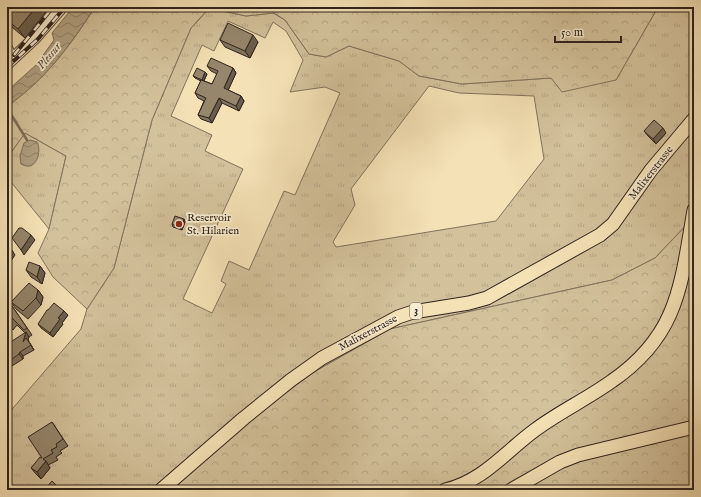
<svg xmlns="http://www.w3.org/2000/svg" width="701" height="497" viewBox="0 0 701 497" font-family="'IM FELL English',serif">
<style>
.grass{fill:url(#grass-tufts);stroke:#82725c;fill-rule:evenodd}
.forest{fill:url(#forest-crowns);stroke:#82725c}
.water{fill:url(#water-waves);stroke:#7d6e59}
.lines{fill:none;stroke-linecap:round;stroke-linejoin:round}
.stream{stroke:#7d6e59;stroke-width:2.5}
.minor-casing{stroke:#615242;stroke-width:13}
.major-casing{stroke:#30231c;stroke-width:15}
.minor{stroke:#f8eccf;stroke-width:11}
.major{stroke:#f4e1b5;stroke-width:13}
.rail-casing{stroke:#30231c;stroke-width:4}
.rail{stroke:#f8eccf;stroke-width:2.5;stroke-dasharray:8;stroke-linecap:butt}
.wall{fill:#81735d;stroke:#30231c}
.shaded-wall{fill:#695e4c;stroke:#30231c}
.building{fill:#96866c;stroke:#30231c}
.poi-dot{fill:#8f2418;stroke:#f8eccf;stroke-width:1.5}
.labels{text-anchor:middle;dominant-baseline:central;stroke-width:3.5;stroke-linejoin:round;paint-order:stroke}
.shield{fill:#f8eccf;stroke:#6c5f52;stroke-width:1}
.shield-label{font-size:10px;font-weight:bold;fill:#30231c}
.street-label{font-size:11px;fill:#30231c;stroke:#f8eccf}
.poi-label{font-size:11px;fill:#30231c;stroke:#f8eccf;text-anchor:start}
.water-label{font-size:12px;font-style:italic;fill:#5d4f3f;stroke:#f8eccf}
</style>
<defs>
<pattern id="grass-tufts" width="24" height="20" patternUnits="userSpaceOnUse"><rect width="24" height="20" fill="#d3c19b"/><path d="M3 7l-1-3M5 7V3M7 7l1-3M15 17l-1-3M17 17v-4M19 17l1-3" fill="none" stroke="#b5a685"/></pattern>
<pattern id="forest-crowns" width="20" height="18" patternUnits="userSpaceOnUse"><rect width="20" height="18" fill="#d3c19b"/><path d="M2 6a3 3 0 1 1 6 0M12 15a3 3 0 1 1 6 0" fill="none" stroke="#b5a685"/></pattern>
<pattern id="water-waves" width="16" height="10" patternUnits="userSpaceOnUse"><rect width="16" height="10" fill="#b1a081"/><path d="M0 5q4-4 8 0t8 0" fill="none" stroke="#908269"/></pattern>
</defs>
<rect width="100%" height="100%" fill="#f4e1b5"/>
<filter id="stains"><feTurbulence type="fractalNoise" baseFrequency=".005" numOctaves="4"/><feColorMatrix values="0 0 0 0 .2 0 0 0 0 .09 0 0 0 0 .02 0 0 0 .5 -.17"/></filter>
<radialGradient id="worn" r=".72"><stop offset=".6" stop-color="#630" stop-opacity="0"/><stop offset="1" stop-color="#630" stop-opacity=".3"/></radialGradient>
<!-- grass -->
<g class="grass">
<path d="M658,7H694V217L655,258L612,280L390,329L314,372L246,422L176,486L174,490H7V415L81,329L87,309L114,268L152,120L191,28L210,8L246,16L273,13L285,20L309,54L326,57L349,46L399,61L419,76L462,84L551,78L616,80ZM228,21L265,38L273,22L286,31L303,60L290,92L325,87L340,93L295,195L284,191L249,270L229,261L221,281L226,284L212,313L183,299L243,169L205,151L212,135L171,116L202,45L214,51ZM429,86L459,93L534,96L544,159L496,221L336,247L333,242L355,205L351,189Z"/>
<polygon points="25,133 66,156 49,229 7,177 7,158"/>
</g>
<!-- forest -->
<g class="forest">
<path d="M95,7H658L616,80L562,92L551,78L462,84L419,76L399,61L349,46L326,57L309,54L285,20L274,13L246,16L209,8L191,28L152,120L114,268L87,309L53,277L38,253L49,229L66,156L25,133L7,158V106C45,79 71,45 95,7Z"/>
<polygon points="694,217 694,490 174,490 176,486 246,422 314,372 390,329 612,280 655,258"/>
</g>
<!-- water -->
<g class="water">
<path d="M73,7H95C71,44 45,81 7,106V91L36,65L54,40L52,33Z"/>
<path d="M30,140L37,142C42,150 37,173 21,164L20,156L24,143Z"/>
</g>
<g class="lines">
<!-- stream -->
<polyline class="stream" points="7,108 27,140"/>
<defs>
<g id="minor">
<polyline points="7,49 12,59"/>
<polyline points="7,64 35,38 62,7"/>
</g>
<g id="major">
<polyline points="161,490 244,418 291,380 322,358 398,317 413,312 469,303 487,298 600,235 613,224 651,170 694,119"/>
<path d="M445,490C482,482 505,452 535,430C559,412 587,399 612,381C679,335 681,284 694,210"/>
<polyline points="511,490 560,462 578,455 694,427"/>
</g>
</defs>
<!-- minor casing -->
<use href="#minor" class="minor-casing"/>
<!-- major casing -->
<use href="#major" class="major-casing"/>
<!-- minor -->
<use href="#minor" class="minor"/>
<!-- major -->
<use href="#major" class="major"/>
<defs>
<g id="rail">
<polyline points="14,55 53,7"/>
<polyline points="7,67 38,39 65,7"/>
</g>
</defs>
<!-- rail casing -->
<use href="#rail" class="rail-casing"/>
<!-- rail -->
<use href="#rail" class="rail"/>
</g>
<!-- wall -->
<g class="wall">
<polygon points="7,8 25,38 7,23"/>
<polygon points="220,40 258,42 250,58 225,47"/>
<polygon points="207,66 233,68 236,73 228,90 241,96 244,101 239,111 222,103 212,123 201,119 198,115 204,101 198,98 195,93 201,81 195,78 193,76 207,74 204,81 212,84 217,74 211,71"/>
<polygon points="644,131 666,133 656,144 648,136"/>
<polygon points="7,202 11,208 10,209 12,211 7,216"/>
<polygon points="184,219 185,222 182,230 173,227 172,224"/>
<polygon points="40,266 45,273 42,284 31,277 26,270"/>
<polygon points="38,290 43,297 41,305 28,319 16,309 11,302"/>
<polygon points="10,303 32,335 29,337 28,336 29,337 28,340 34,350 23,356 23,359 12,366 7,357 25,333 17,325 13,330 7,324 7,306"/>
<polygon points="64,311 68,315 62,323 63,324 53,337 41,328 38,324"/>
<polygon points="52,422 68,446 60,451 62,453 56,457 58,460 48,465 50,468 41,479 36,474 31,468 42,458"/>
<polygon points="58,487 60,490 47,490 46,488"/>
</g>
<!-- shaded-wall -->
<g class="shaded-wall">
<polygon points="36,7 50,7 25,38 18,29"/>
<polygon points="253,35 258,42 250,58 245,51"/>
<polygon points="233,68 236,73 227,93 224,88"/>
<polygon points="205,72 207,74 203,82 202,80"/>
<polygon points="241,96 244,101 239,111 236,106"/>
<polygon points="219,98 222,103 212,123 209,118"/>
<polygon points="663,128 666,133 656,144 653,139"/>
<polygon points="184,219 185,222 182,230 180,228"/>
<polygon points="31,235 35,240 24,255 21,250"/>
<polygon points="12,250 15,255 7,267 7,257"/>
<polygon points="40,266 45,273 42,284 37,277"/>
<polygon points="38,290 43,297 41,305 36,298"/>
<polygon points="64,311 68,315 62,323 63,324 53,337 50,333 58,318"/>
<polygon points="26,332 29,337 28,340 34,350 28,341 23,342"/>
<polygon points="20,352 23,356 23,359 19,354"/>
<polygon points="46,461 50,468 41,479 37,472"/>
</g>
<!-- building -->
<g class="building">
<polygon points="8,7 36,7 18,29 7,20 7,8"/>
<polygon points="228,23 253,35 245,51 220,40"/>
<polygon points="211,58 233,68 224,88 241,96 236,106 219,98 209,118 198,115 206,98 195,93 201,80 212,84 218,71 207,66"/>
<polygon points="197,68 205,72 202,80 193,76"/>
<polygon points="654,120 663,128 653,139 644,131"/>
<polygon points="175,216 184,219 180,228 172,224"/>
<polygon points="19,228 22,228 31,235 21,250 12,238"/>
<polygon points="7,247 12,250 7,257"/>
<polygon points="29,262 40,266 37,277 26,270"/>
<polygon points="29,283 38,290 36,298 23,311 11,302"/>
<polygon points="10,303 27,328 24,330 12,318 8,323 7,322 7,306"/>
<polygon points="54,303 64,311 58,318 60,319 50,333 38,324 47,310 48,310"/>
<polygon points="26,332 23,342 26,338 31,345 20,352 19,354 9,361 7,357 7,346 10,344 9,343"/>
<polygon points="52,422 63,439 56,444 57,447 51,450 53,453 43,459 46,461 37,472 31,468 40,457 42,458 28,437"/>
<polygon points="52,481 58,487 55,490 48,490 46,488"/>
</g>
<!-- markers -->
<circle class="poi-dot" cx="179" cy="224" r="4"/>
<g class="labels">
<!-- shield labels -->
<rect class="shield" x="410" y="303" width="12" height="16" rx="3"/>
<g class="shield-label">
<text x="416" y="311">3</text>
</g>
<!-- street labels -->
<g class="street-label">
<text transform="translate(651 173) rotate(-52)">Malixerstrasse</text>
<text transform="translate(368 333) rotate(-28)">Malixerstrasse</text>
</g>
<!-- poi labels -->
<g class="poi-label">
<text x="187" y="218">Reservoir<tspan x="187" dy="13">St. Hilarien</tspan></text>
</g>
<!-- water labels -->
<g class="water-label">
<text transform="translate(49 56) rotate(-50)">Plessur</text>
</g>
</g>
<!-- margin -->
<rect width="701" height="497" fill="none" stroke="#f4e1b5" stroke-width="24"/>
<rect x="8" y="8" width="685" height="481" fill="none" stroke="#30231c" stroke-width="2"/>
<rect x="12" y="12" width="677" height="473" fill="none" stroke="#30231c"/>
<!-- scale -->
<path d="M555 36v6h66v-6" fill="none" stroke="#30231c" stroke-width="2"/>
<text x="561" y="36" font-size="12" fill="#30231c" stroke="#f8eccf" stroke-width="3" paint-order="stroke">50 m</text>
<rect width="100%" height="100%" filter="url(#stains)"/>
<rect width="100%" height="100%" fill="url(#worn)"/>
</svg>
